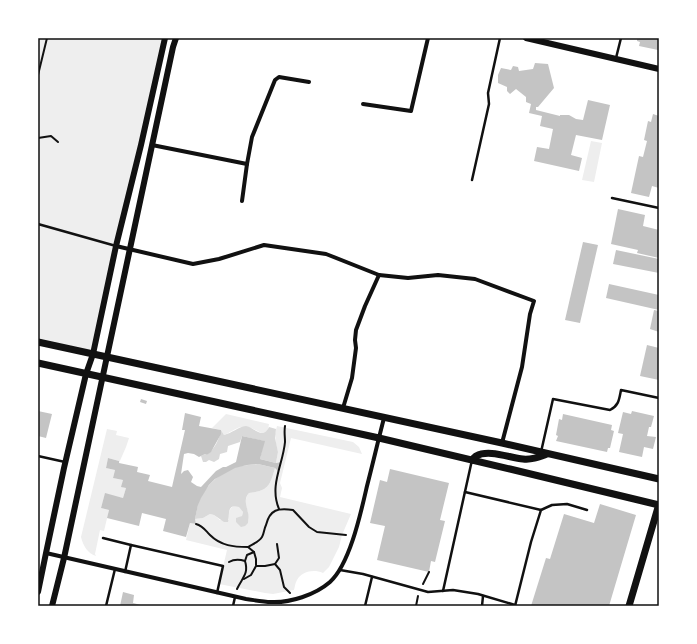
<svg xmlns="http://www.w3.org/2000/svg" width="697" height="644" viewBox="0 0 697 644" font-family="'Crimson Pro',serif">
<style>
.green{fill:#eee}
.water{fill:#d9d9d9}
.building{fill:#c4c4c4}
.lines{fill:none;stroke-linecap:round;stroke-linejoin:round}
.path{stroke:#111;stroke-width:2}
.service{stroke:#111;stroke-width:2.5}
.minor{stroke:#111;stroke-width:4}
.tertiary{stroke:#111;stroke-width:6}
.secondary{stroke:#111;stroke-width:7}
.neatline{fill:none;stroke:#111;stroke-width:1.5}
</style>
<rect width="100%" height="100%" fill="#fff"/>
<!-- green -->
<g class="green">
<polygon points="38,38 165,38 93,354 38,342"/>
<polygon points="591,141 602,143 594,182 582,180"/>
<path d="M226,414L269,424C267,440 259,431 251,428C248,427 244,427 241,427C235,428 230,433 224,435L221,430L212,428Z"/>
<path d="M277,426L353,442L359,447L362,454L291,438L280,483L282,488L280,497L351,514L342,535L339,547L329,567L323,573C314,569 302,571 297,580C295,583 295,587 294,590L273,594L265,593L219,584L227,550L186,540L190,523L196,524L195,519L203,518L210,514L214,515L220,520H229C228,512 230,504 239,506L243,512L242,516L236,522L248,512C246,505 244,499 249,493C268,491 270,486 275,468L278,470L280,462L276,463L278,452L276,444L275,434Z"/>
<path d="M107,429L117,431L116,435L129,438L126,447L119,463V461L108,458L106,468L115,470L113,478L123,480L122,487L126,488L123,498L105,494L101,508L109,510L104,531L100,530L95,554L96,556C87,553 83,545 81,537Z"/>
</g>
<!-- water -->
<g class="water">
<path d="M246,426C255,428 263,440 269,427L276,429L275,438L278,452L276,463L260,459L264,441L242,436L240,442L228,446L227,452L220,454L219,459L214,462L209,460L206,462H203L201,456L205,454L207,455C214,450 220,438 221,430L224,435C232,433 238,427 246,426Z"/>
<path d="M258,464L275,468C270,486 268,491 249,493C243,500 247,505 248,513C249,516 248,520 248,523L245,526L241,527L236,522V518L242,516L243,512L239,507C226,503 230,516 228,522H224L214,515L210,514L203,518L195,519C196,514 197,509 198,504C204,487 219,473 236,467C243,465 251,465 258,464Z"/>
</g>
<!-- building -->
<g class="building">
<polygon points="637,38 659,38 658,50 639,46 640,42 637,41"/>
<polygon points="535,63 548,64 554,88 538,107 536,107 536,110 560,116 560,115 569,115 576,119 583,120 588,100 610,105 602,140 576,135 571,155 582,158 579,171 534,161 537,147 549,149 553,129 540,126 542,116 529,113 531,104 526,102 526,97 516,89 510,94 507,91 507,87 498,83 498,75 501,68 511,70 513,66 518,67 519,71 533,69"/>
<polygon points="653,114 659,116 659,188 652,186 649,197 631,193 639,156 643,157 647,141 644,140 648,121 651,122"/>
<polygon points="618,209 645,215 643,226 659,230 659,258 637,253 638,250 611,244"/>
<polygon points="583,242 598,245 580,323 565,320"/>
<polygon points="616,250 659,259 659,273 613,264"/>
<polygon points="609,284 659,295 659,310 606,298"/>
<polygon points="654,310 659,311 659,332 650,329"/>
<polygon points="647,345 659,348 659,380 640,376"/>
<polygon points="141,399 147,401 146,404 140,402"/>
<polygon points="38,411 52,414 46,438 38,436"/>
<polygon points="632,411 654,416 651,427 649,427 647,436 656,437 653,449 644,447 642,457 619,452 623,434 618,433 623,412 631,414"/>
<polygon points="185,413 201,417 199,426 221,430 221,434 211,452 207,455 205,454 199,457 194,454 188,453 184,454 181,474 184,471 188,470 193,477 191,482 197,486 201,487 216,471 223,467 226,467 236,462 242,436 265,441 260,459 276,463 281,462 278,471 275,468 258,464 247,465 235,468 215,479 209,485 201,498 198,505 195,519 196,524 190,523 186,537 163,531 166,519 142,513 139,526 107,518 109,510 101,508 105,493 123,498 126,488 121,487 123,480 113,478 115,470 106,468 108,458 119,461 119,463 138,467 137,472 150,475 148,481 172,487 185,430 182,430"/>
<polygon points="563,414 612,425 611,430 614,431 610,448 608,448 607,452 556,441 558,436 556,435 559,419 562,420"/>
<polygon points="390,469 449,483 440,520 445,521 435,562 431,561 429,572 377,560 385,526 370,523 380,480 387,482"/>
<polygon points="600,504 636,515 609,606 531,606 546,558 550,559 564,514 594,523"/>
<polygon points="123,592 134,595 133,603 145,606 120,606"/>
</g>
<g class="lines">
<!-- path -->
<g class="path">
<polyline points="38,75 47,38"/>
<polyline points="38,138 51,136 58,142"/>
<path d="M279,509C269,485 283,465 285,442C285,436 284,432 285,426"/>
<path d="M196,524C203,526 205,530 210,535C221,546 234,547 248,547L254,552"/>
<polyline points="277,544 279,558 275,564 280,570 284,587 290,593"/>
<path d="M248,547C253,544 259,542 262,537C264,534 264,529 266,525C270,509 278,508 293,510L309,527L317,532L346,535"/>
<polyline points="245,561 247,555 254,552 256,559 256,565"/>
<path d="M229,562C234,559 239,559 245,561C249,574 242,578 237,589"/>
<polyline points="244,579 251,575 256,566 265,566 275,564"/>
<polyline points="423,584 429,572"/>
<polyline points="416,606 418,596"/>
</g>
<!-- service -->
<g class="service">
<polyline points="616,58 621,38"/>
<polyline points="472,180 489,104 488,93 500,38"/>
<polyline points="612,198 659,208"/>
<polyline points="38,224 116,246"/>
<path d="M541,452L553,399L610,410C619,405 619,400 621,390L659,398"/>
<polyline points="38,456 65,462"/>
<polyline points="465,492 541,510"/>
<polyline points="103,538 131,545"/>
<polyline points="340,570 363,574 428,592 453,590 478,594 515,605"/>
<polyline points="125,572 131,545 223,566 217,593"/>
<polyline points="443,591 472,460"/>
<polyline points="106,606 115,569"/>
<polyline points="233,606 235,597"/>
<polyline points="365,606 372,577"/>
<polyline points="482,606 483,596"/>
<polyline points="515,606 531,542 541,510 552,505 567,504 587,510"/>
</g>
<!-- minor -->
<g class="minor">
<polyline points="363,104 411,111 428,38"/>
<polyline points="152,145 247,164"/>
<polyline points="242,201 247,164 252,137 275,80 279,77 309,82"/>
<polyline points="116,246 193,264 219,259 264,245 326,254 379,275 408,278 438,275 475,279 534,301 530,314 522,367 502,443"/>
<polyline points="343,408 352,378 356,348 355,340 356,330 365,306 379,275"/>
<path d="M46,553L246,599C254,600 263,602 271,602C290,603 315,595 330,582C350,564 361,512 367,486C373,463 378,441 384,418"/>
</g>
<!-- tertiary -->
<g class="tertiary">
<polyline points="526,38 659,69"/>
<polyline points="38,592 46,553 64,468 86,374 93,354 116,246 141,145 165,38"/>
<polyline points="52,606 64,558 173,47 176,38"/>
</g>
<!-- secondary -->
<g class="secondary">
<polyline points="38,342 502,443 659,479"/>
<polyline points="38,363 379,438 510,469 659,505"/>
<path d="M472,460C473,458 475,457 476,456C489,449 510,458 523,459C532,460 539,457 547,454"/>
<polyline points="629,606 659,504"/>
</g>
</g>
<!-- border -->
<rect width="697" height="644" fill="none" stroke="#ffffff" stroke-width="78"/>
<rect x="39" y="39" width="619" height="566" class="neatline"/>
</svg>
